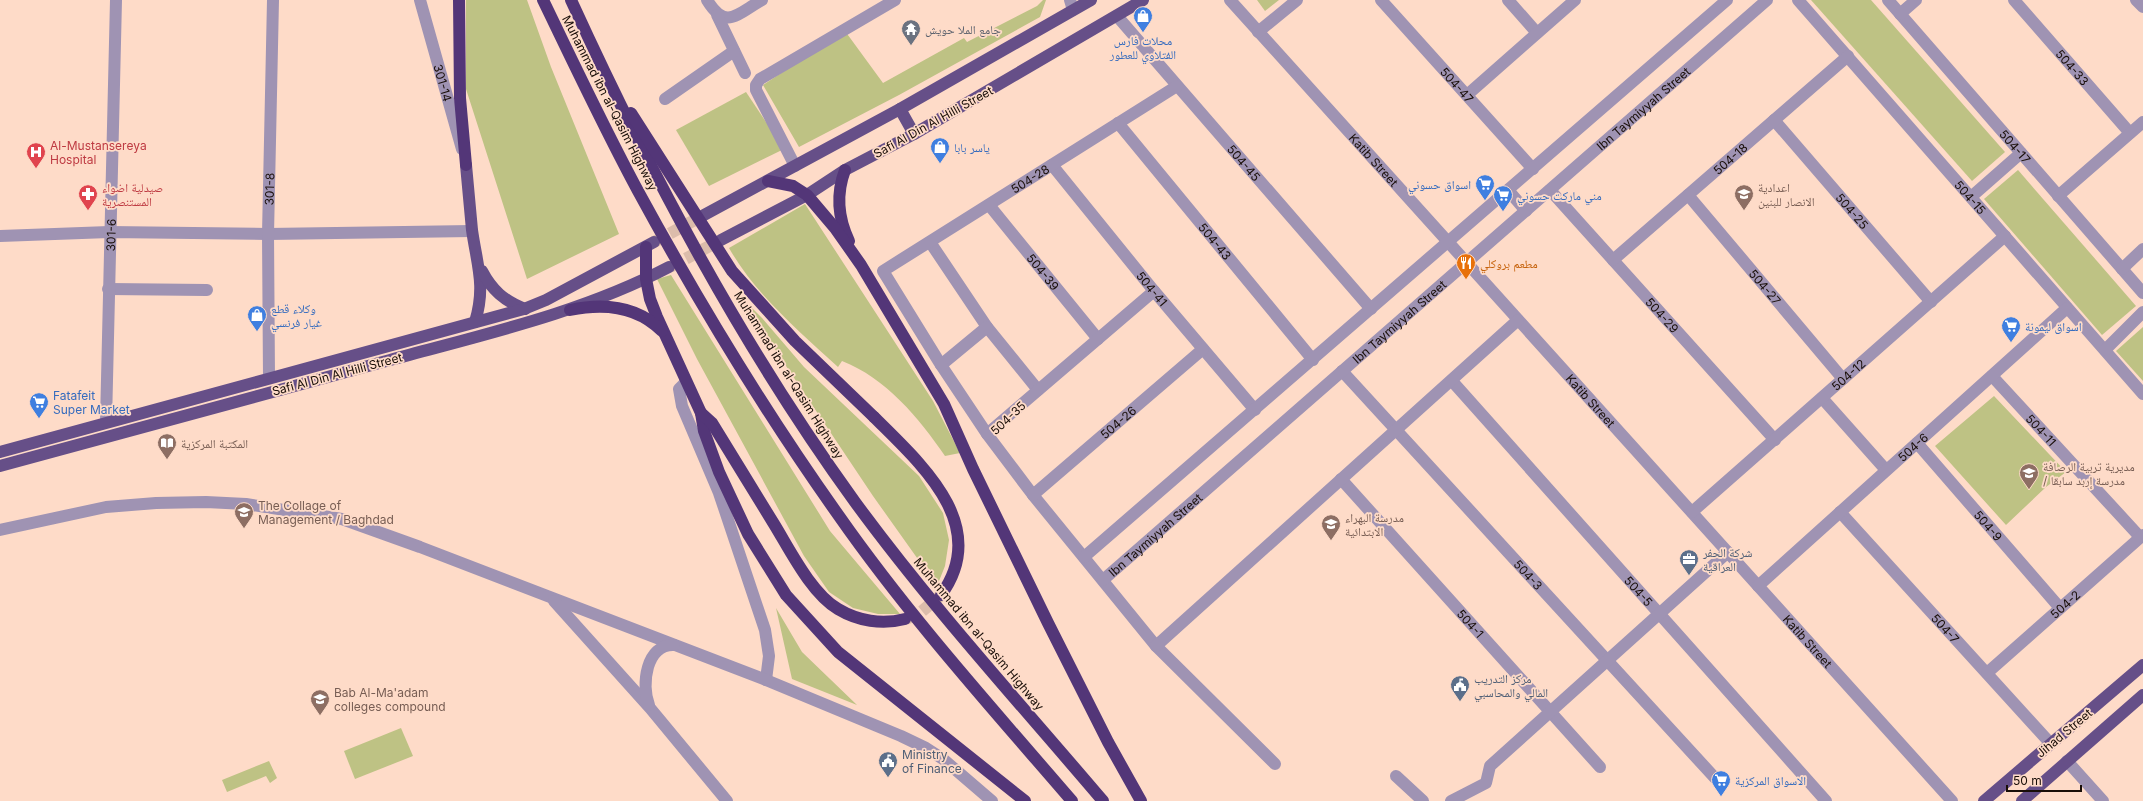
<svg xmlns="http://www.w3.org/2000/svg" width="2143" height="801" viewBox="0 0 2143 801" font-family="Inter,'Noto Naskh Arabic',sans-serif">
<style>
.green{fill:#bec284}
.lines{fill:none;stroke-linecap:round;stroke-linejoin:round}
.major-tunnel{stroke:#dcbcab;stroke-width:12;stroke-dasharray:12 6;stroke-linecap:butt}
.highway-tunnel{stroke:#dcbcab;stroke-width:12;stroke-dasharray:12 6;stroke-linecap:butt}
.minor{stroke:#9f93b3;stroke-width:12}
.major{stroke:#664f88;stroke-width:12}
.highway{stroke:#533678;stroke-width:12}
.highway-bridge{stroke:#533678;stroke-width:12}
.labels{text-anchor:middle;dominant-baseline:central;stroke-width:3.5;stroke-linejoin:round;paint-order:stroke}
.worship-label{font-size:12px;fill:#5b616d;stroke:#fedbc8;text-anchor:start}
.shop-label{font-size:12px;fill:#366cbe;stroke:#fedbc8;text-anchor:start}
.street-label{font-size:12px;fill:#190e08;stroke:#fedbc8}
.health-label{font-size:12px;fill:#be3a42;stroke:#fedbc8;text-anchor:start}
.education-label{font-size:12px;fill:#785e54;stroke:#fedbc8;text-anchor:start}
.food-label{font-size:12px;fill:#c56008;stroke:#fedbc8;text-anchor:start}
.service-label{font-size:12px;fill:#4e5e75;stroke:#fedbc8;text-anchor:start}
</style>
<rect width="100%" height="100%" fill="#fedbc8"/>
<!-- green -->
<g class="green">
<polygon points="466,0 527,0 551,67 619,234 527,279 466,89"/>
<polygon points="1043,0 1046,0 1040,17 899,95 799,147 763,85 845,31 883,83 964,38 967,42 1037,6"/>
<polygon points="1257,0 1279,0 1265,11"/>
<polygon points="1811,0 1871,0 2005,152 1972,181"/>
<polygon points="746,92 784,149 709,186 676,130"/>
<polygon points="2018,170 2136,306 2102,335 1984,199"/>
<path d="M805,204L933,401L960,453L945,456C919,418 886,378 842,361L838,367C799,331 755,294 729,248Z"/>
<polygon points="671,275 830,531 900,614 878,614 853,608 829,592 804,556 697,359 657,279"/>
<polygon points="738,294 762,318 804,367 919,476 943,513 949,540 945,566 937,586 873,496"/>
<polygon points="2143,327 2143,381 2116,351"/>
<polygon points="1994,396 2066,472 2046,487 2006,525 1935,446"/>
<polygon points="776,608 802,652 857,705 792,679"/>
<polygon points="401,728 413,756 355,779 344,751"/>
<polygon points="269,761 277,778 270,783 266,776 227,792 222,780"/>
</g>
<g class="lines">
<!-- major-tunnel -->
<g class="major-tunnel">
<polyline points="654,242 704,215"/>
<polyline points="670,267 721,240"/>
</g>
<!-- highway-tunnel -->
<polyline class="highway-tunnel" points="906,619 921,612 940,596"/>
<!-- minor -->
<g class="minor">
<path id="s1" d="M420,0L462,149"/>
<path d="M707,0C726,31 737,14 762,0"/>
<polyline points="1070,0 1073,10"/>
<path id="s2" d="M1230,0L1952,801"/>
<path id="s3" d="M1381,0L1533,169"/>
<polyline points="1508,0 1537,33"/>
<path id="s4" d="M1798,0L2143,394"/>
<path id="s5" d="M1888,0L2143,293"/>
<path id="s6" d="M2014,0L2130,133"/>
<polyline points="2136,0 2143,7"/>
<polyline points="1900,14 1916,0"/>
<polyline points="717,15 745,73"/>
<path id="s7" d="M1117,16L1371,309"/>
<polyline points="1258,32 1297,0"/>
<polyline points="1467,95 1575,0"/>
<polyline points="665,99 734,51"/>
<path id="s8" d="M1774,120L1931,302"/>
<path id="s9" d="M1118,123L1313,360"/>
<path id="s10" d="M1052,165L1154,291L1255,410"/>
<polyline points="795,166 756,90 756,85 760,79 895,0"/>
<polyline points="1508,190 1526,211"/>
<path id="s11" d="M1550,190L1775,440"/>
<path id="s12" d="M1688,195L1843,379"/>
<polyline points="2058,196 2143,122"/>
<polyline points="1971,197 2021,153"/>
<path id="s13" d="M989,205L1098,339"/>
<polyline points="0,236 109,232 268,234 472,231"/>
<polyline points="930,242 987,327 1038,390"/>
<path id="s14" d="M1613,260L1848,56"/>
<polyline points="2122,269 2143,249"/>
<polyline points="108,289 207,290"/>
<polyline points="1154,291 987,434 1033,495 1156,646 1275,764"/>
<polyline points="2105,350 2143,312"/>
<polyline points="941,365 987,327"/>
<path id="s15" d="M1342,371L1715,778"/>
<path id="s16" d="M1992,376L2140,537"/>
<path id="s17" d="M269,378L268,234L273,0"/>
<path id="s18" d="M1452,381L1826,801"/>
<polyline points="686,382 679,389 682,406 719,493 765,630 769,656 766,680"/>
<polyline points="1822,398 1886,470"/>
<path id="s19" d="M106,422L116,0"/>
<path id="s20" d="M987,434L941,365L883,271L1177,86"/>
<path id="s21" d="M1917,443L2060,608"/>
<path id="s22" d="M1341,479L1600,767"/>
<path id="s23" d="M1033,495L1203,349"/>
<path id="s24" d="M1692,512L2005,236"/>
<path id="s25" d="M1840,512L2051,744"/>
<polyline points="0,530 106,507 156,503 206,502 246,504 342,519 420,547 766,680 901,736 926,748 943,759 992,801"/>
<polyline points="1084,557 1727,0"/>
<path id="s26" d="M1103,580L1767,0"/>
<path id="s27" d="M1758,586L2067,308"/>
<polyline points="554,601 650,708 727,801"/>
<polyline points="1156,646 1518,320"/>
<path id="s28" d="M1987,673L2143,535"/>
<path d="M649,705C641,685 646,644 674,645"/>
<polyline points="2067,761 2103,801"/>
<polyline points="1396,776 1423,801"/>
<polyline points="1451,801 1486,783 1490,766 1728,552"/>
</g>
<!-- major -->
<g class="major">
<polyline points="900,109 914,134"/>
<path d="M466,165C468,187 470,209 472,230C477,265 486,286 475,322"/>
<polyline points="704,215 900,109 1091,0"/>
<polyline points="721,240 807,195 845,170 914,134 1143,0"/>
<path d="M482,271C492,290 504,301 525,309"/>
<polyline points="0,452 524,309 546,300 654,242"/>
<path d="M0,466C130,430 260,395 390,360C485,334 581,313 669,267"/>
<polyline points="1984,801 2143,665"/>
<polyline points="2022,801 2143,695"/>
</g>
<!-- highway -->
<g class="highway">
<polyline points="459,0 460,98 466,165"/>
<path d="M845,170C836,194 838,218 849,241"/>
<polyline points="768,181 793,186 807,195 835,228 861,265 944,404 973,469 1048,623 1108,742 1141,801"/>
<polyline points="646,247 646,279 650,299 657,317 701,413 704,431 719,472 748,534 786,595 838,652 1025,801"/>
<path d="M570,310C603,303 637,306 662,331"/>
<path d="M701,413L712,423C733,457 753,490 774,524C790,550 811,593 838,609C858,621 882,625 905,619"/>
<path d="M874,417C920,463 992,525 941,595"/>
</g>
<!-- highway-bridge -->
<g class="highway-bridge">
<path d="M543,0C574,64 604,128 638,191C699,303 765,412 839,516C909,616 992,708 1072,801"/>
<path d="M571,0C651,175 742,346 855,502C932,607 1019,702 1103,801"/>
<polyline points="631,113 732,271 795,341 874,417"/>
</g>
</g>
<!-- icons -->
<defs>
<symbol id="shop-pin" viewBox="-11 -11 22 30"><path d="M0 17L-7.5 6A9.5 9.5 0 1 1 7.5 6Z" fill="#3f7fe0" stroke="#fedbc8"/><path d="M-5-2.5h2.3a2.7 3.5 0 0 1 5.4 0H5L5.5 6h-11ZM-1.5-2.5h3a1.5 2.3 0 0 0-3 0Z" fill="#fff"/></symbol>
<symbol id="temple-pin" viewBox="-11 -11 22 30"><path d="M0 17L-7.5 6A9.5 9.5 0 1 1 7.5 6Z" fill="#6b7280" stroke="#fedbc8"/><path d="M0-6L5-2H3V0L6.5 2.5H4V6H1.5V3h-3V6H-4V2.5H-6.5L-3 0V-2H-5Z" fill="#fff"/></symbol>
<symbol id="hospital-pin" viewBox="-11 -11 22 30"><path d="M0 17L-7.5 6A9.5 9.5 0 1 1 7.5 6Z" fill="#e0444e" stroke="#fedbc8"/><path d="M-5-5h3v3.5h4V-5h3V5h-3V1.5h-4V5h-3Z" fill="#fff"/></symbol>
<symbol id="supermarket-pin" viewBox="-11 -11 22 30"><path d="M0 17L-7.5 6A9.5 9.5 0 1 1 7.5 6Z" fill="#3f7fe0" stroke="#fedbc8"/><path d="M-6-5.5h2.5l.6 2H6L4.5 2H-2.5L-4.4-4H-6ZM-1.5 3.2a1.3 1.3 0 1 0 .1 0ZM3 3.2a1.3 1.3 0 1 0 .1 0Z" fill="#fff"/></symbol>
<symbol id="pharmacy-pin" viewBox="-11 -11 22 30"><path d="M0 17L-7.5 6A9.5 9.5 0 1 1 7.5 6Z" fill="#e0444e" stroke="#fedbc8"/><path d="M-2-6h4v4h4v4h-4v4h-4v-4h-4v-4h4Z" fill="#fff"/></symbol>
<symbol id="school-pin" viewBox="-11 -11 22 30"><path d="M0 17L-7.5 6A9.5 9.5 0 1 1 7.5 6Z" fill="#8d6e63" stroke="#fedbc8"/><path d="M0-5L7-2L0 1L-7-2ZM-4 1L0 2.5L4 1V4Q0 6-4 4Z" fill="#fff"/></symbol>
<symbol id="restaurant-pin" viewBox="-11 -11 22 30"><path d="M0 17L-7.5 6A9.5 9.5 0 1 1 7.5 6Z" fill="#e8710a" stroke="#fedbc8"/><path d="M-5-6h1v4h1v-4h1v4h1v-4h1v5L-1.5 .5V6h-2V.5L-5-1ZM5-6V6H3V1.5H1.5Q1.5-4 5-6Z" fill="#fff"/></symbol>
<symbol id="library-pin" viewBox="-11 -11 22 30"><path d="M0 17L-7.5 6A9.5 9.5 0 1 1 7.5 6Z" fill="#8d6e63" stroke="#fedbc8"/><path d="M-6-4Q-3-5.5-.7-3.5V5Q-3 3-6 4ZM6-4Q3-5.5 .7-3.5V5Q3 3 6 4Z" fill="#fff"/></symbol>
<symbol id="university-pin" viewBox="-11 -11 22 30"><path d="M0 17L-7.5 6A9.5 9.5 0 1 1 7.5 6Z" fill="#8d6e63" stroke="#fedbc8"/><path d="M0-5L7-2L0 1L-7-2ZM-4 1L0 2.5L4 1V4Q0 6-4 4Z" fill="#fff"/></symbol>
<symbol id="office-pin" viewBox="-11 -11 22 30"><path d="M0 17L-7.5 6A9.5 9.5 0 1 1 7.5 6Z" fill="#5c6f8a" stroke="#fedbc8"/><path d="M-6-3h4V-5.5h4V-3h4V5H-6ZM-1-4.5V-3h2v-1.5ZM-6 0V1H6V0Z" fill="#fff"/></symbol>
<symbol id="civic-pin" viewBox="-11 -11 22 30"><path d="M0 17L-7.5 6A9.5 9.5 0 1 1 7.5 6Z" fill="#5c6f8a" stroke="#fedbc8"/><path d="M-.6-6.5H3V-4.5H.6V-3L4-1V1h2V6H-6V1h2V-1L-.6-3ZM-1.2 2.5V6h2.4V2.5Z" fill="#fff"/></symbol>
</defs>
<g fill-rule="evenodd">
<use href="#shop-pin" x="1132" y="5" width="22" height="30"/>
<use href="#temple-pin" x="900" y="18" width="22" height="30"/>
<use href="#shop-pin" x="929" y="136" width="22" height="30"/>
<use href="#hospital-pin" x="25" y="141" width="22" height="30"/>
<use href="#supermarket-pin" x="1474" y="173" width="22" height="30"/>
<use href="#pharmacy-pin" x="77" y="183" width="22" height="30"/>
<use href="#school-pin" x="1733" y="183" width="22" height="30"/>
<use href="#supermarket-pin" x="1492" y="184" width="22" height="30"/>
<use href="#restaurant-pin" x="1455" y="252" width="22" height="30"/>
<use href="#shop-pin" x="246" y="304" width="22" height="30"/>
<use href="#supermarket-pin" x="2000" y="315" width="22" height="30"/>
<use href="#supermarket-pin" x="28" y="391" width="22" height="30"/>
<use href="#library-pin" x="156" y="432" width="22" height="30"/>
<use href="#school-pin" x="2018" y="462" width="22" height="30"/>
<use href="#university-pin" x="233" y="501" width="22" height="30"/>
<use href="#school-pin" x="1320" y="513" width="22" height="30"/>
<use href="#office-pin" x="1678" y="548" width="22" height="30"/>
<use href="#civic-pin" x="1449" y="674" width="22" height="30"/>
<use href="#university-pin" x="309" y="688" width="22" height="30"/>
<use href="#civic-pin" x="877" y="750" width="22" height="30"/>
<use href="#supermarket-pin" x="1710" y="769" width="22" height="30"/>
</g>
<g class="labels">
<!-- worship labels -->
<g class="worship-label">
<text x="925" y="29">جامع الملا حويش</text>
</g>
<!-- shop labels -->
<g class="shop-label">
<text x="1143" y="40" text-anchor="middle">محلات فارس<tspan x="1143" dy="14">الفتلاوي للعطور</tspan></text>
<text x="954" y="147">ياسر بابا</text>
<text x="1471" y="184" text-anchor="end">اسواق حسوني</text>
<text x="1517" y="195">مني ماركت حسوني</text>
<text x="271" y="308">وكلاء قطع<tspan x="271" dy="14">غيار فرنسي</tspan></text>
<text x="2025" y="326">اسواق ليمونة</text>
<text x="53" y="395">Fatafeit<tspan x="53" dy="14">Super Market</tspan></text>
<text x="1735" y="780">الاسواق المركزية</text>
</g>
<!-- street labels -->
<g class="street-label">
<text stroke="none"><textPath href="#s6" startOffset="89">504-33</textPath></text>
<text stroke="none"><textPath href="#s1" startOffset="86">301-14</textPath></text>
<text stroke="none"><textPath href="#s3" startOffset="114">504-47</textPath></text>
<text transform="translate(610 103) rotate(63)">Muhammad ibn al-Qasim Highway</text>
<text stroke="none"><textPath href="#s26" startOffset="717">Ibn Taymiyyah Street</textPath></text>
<text transform="translate(933 122) rotate(-29)">Safi Al Din Al Hilli Street</text>
<text stroke="none"><textPath href="#s5" startOffset="194">504-17</textPath></text>
<text stroke="none"><textPath href="#s14" startOffset="155">504-18</textPath></text>
<text stroke="none"><textPath href="#s2" startOffset="215">Katib Street</textPath></text>
<text stroke="none"><textPath href="#s7" startOffset="194">504-45</textPath></text>
<text stroke="none"><textPath href="#s20" startOffset="367">504-28</textPath></text>
<text stroke="none"><textPath href="#s17" startOffset="189">301-8</textPath></text>
<text stroke="none"><textPath href="#s4" startOffset="262">504-15</textPath></text>
<text stroke="none"><textPath href="#s8" startOffset="120">504-25</textPath></text>
<text stroke="none"><textPath href="#s19" startOffset="187">301-6</textPath></text>
<text stroke="none"><textPath href="#s9" startOffset="153">504-43</textPath></text>
<text stroke="none"><textPath href="#s13" startOffset="86">504-39</textPath></text>
<text stroke="none"><textPath href="#s12" startOffset="120">504-27</textPath></text>
<text stroke="none"><textPath href="#s10" startOffset="159">504-41</textPath></text>
<text stroke="none"><textPath href="#s11" startOffset="168">504-29</textPath></text>
<text stroke="none"><textPath href="#s26" startOffset="393">Ibn Taymiyyah Street</textPath></text>
<text transform="translate(337 374) rotate(-15)">Safi Al Din Al Hilli Street</text>
<text stroke="none"><textPath href="#s24" startOffset="208">504-12</textPath></text>
<text transform="translate(789 375) rotate(58)">Muhammad ibn al-Qasim Highway</text>
<text stroke="none"><textPath href="#s2" startOffset="539">Katib Street</textPath></text>
<text transform="translate(1008 418) rotate(-43)">504-35</text>
<text stroke="none"><textPath href="#s23" startOffset="112">504-26</textPath></text>
<text stroke="none"><textPath href="#s16" startOffset="73">504-11</textPath></text>
<text stroke="none"><textPath href="#s27" startOffset="208">504-6</textPath></text>
<text stroke="none"><textPath href="#s21" startOffset="109">504-9</textPath></text>
<text stroke="none"><textPath href="#s26" startOffset="69">Ibn Taymiyyah Street</textPath></text>
<text stroke="none"><textPath href="#s15" startOffset="276">504-3</textPath></text>
<text stroke="none"><textPath href="#s18" startOffset="281">504-5</textPath></text>
<text stroke="none"><textPath href="#s28" startOffset="104">504-2</textPath></text>
<text stroke="none"><textPath href="#s22" startOffset="194">504-1</textPath></text>
<text stroke="none"><textPath href="#s25" startOffset="157">504-7</textPath></text>
<text transform="translate(979 634) rotate(50)">Muhammad ibn al-Qasim Highway</text>
<text stroke="none"><textPath href="#s2" startOffset="863">Katib Street</textPath></text>
<text transform="translate(2064 733) rotate(-40)">Jihad Street</text>
</g>
<!-- health labels -->
<g class="health-label">
<text x="50" y="145">Al-Mustansereya<tspan x="50" dy="14">Hospital</tspan></text>
<text x="102" y="187">صيدلية اضواء<tspan x="102" dy="14">المستنصرية</tspan></text>
</g>
<!-- education labels -->
<g class="education-label">
<text x="1758" y="187">اعدادية<tspan x="1758" dy="14">الانصار للبنين</tspan></text>
<text x="181" y="443">المكتبة المركزية</text>
<text x="2043" y="466">مديرية تربية الرصافة<tspan x="2043" dy="14">/ مدرسة إربد سابقا</tspan></text>
<text x="258" y="505">The Collage of<tspan x="258" dy="14">Management / Baghdad</tspan></text>
<text x="1345" y="517">مدرسة البهراء<tspan x="1345" dy="14">الابتدائية</tspan></text>
<text x="334" y="692">Bab Al-Ma'adam<tspan x="334" dy="14">colleges compound</tspan></text>
</g>
<!-- food labels -->
<g class="food-label">
<text x="1480" y="263">مطعم بروكلي</text>
</g>
<!-- service labels -->
<g class="service-label">
<text x="1703" y="552">شركة الحفر<tspan x="1703" dy="14">العراقية</tspan></text>
<text x="1474" y="678">مركز التدريب<tspan x="1474" dy="14">المالي والمحاسبي</tspan></text>
<text x="902" y="754">Ministry<tspan x="902" dy="14">of Finance</tspan></text>
</g>
</g>
<!-- scale -->
<path d="M2007 785v6h74v-6" fill="none" stroke="#190e08" stroke-width="2"/>
<text x="2013" y="785" font-size="12" fill="#190e08" stroke="#fedbc8" stroke-width="3" paint-order="stroke">50 m</text>
</svg>
